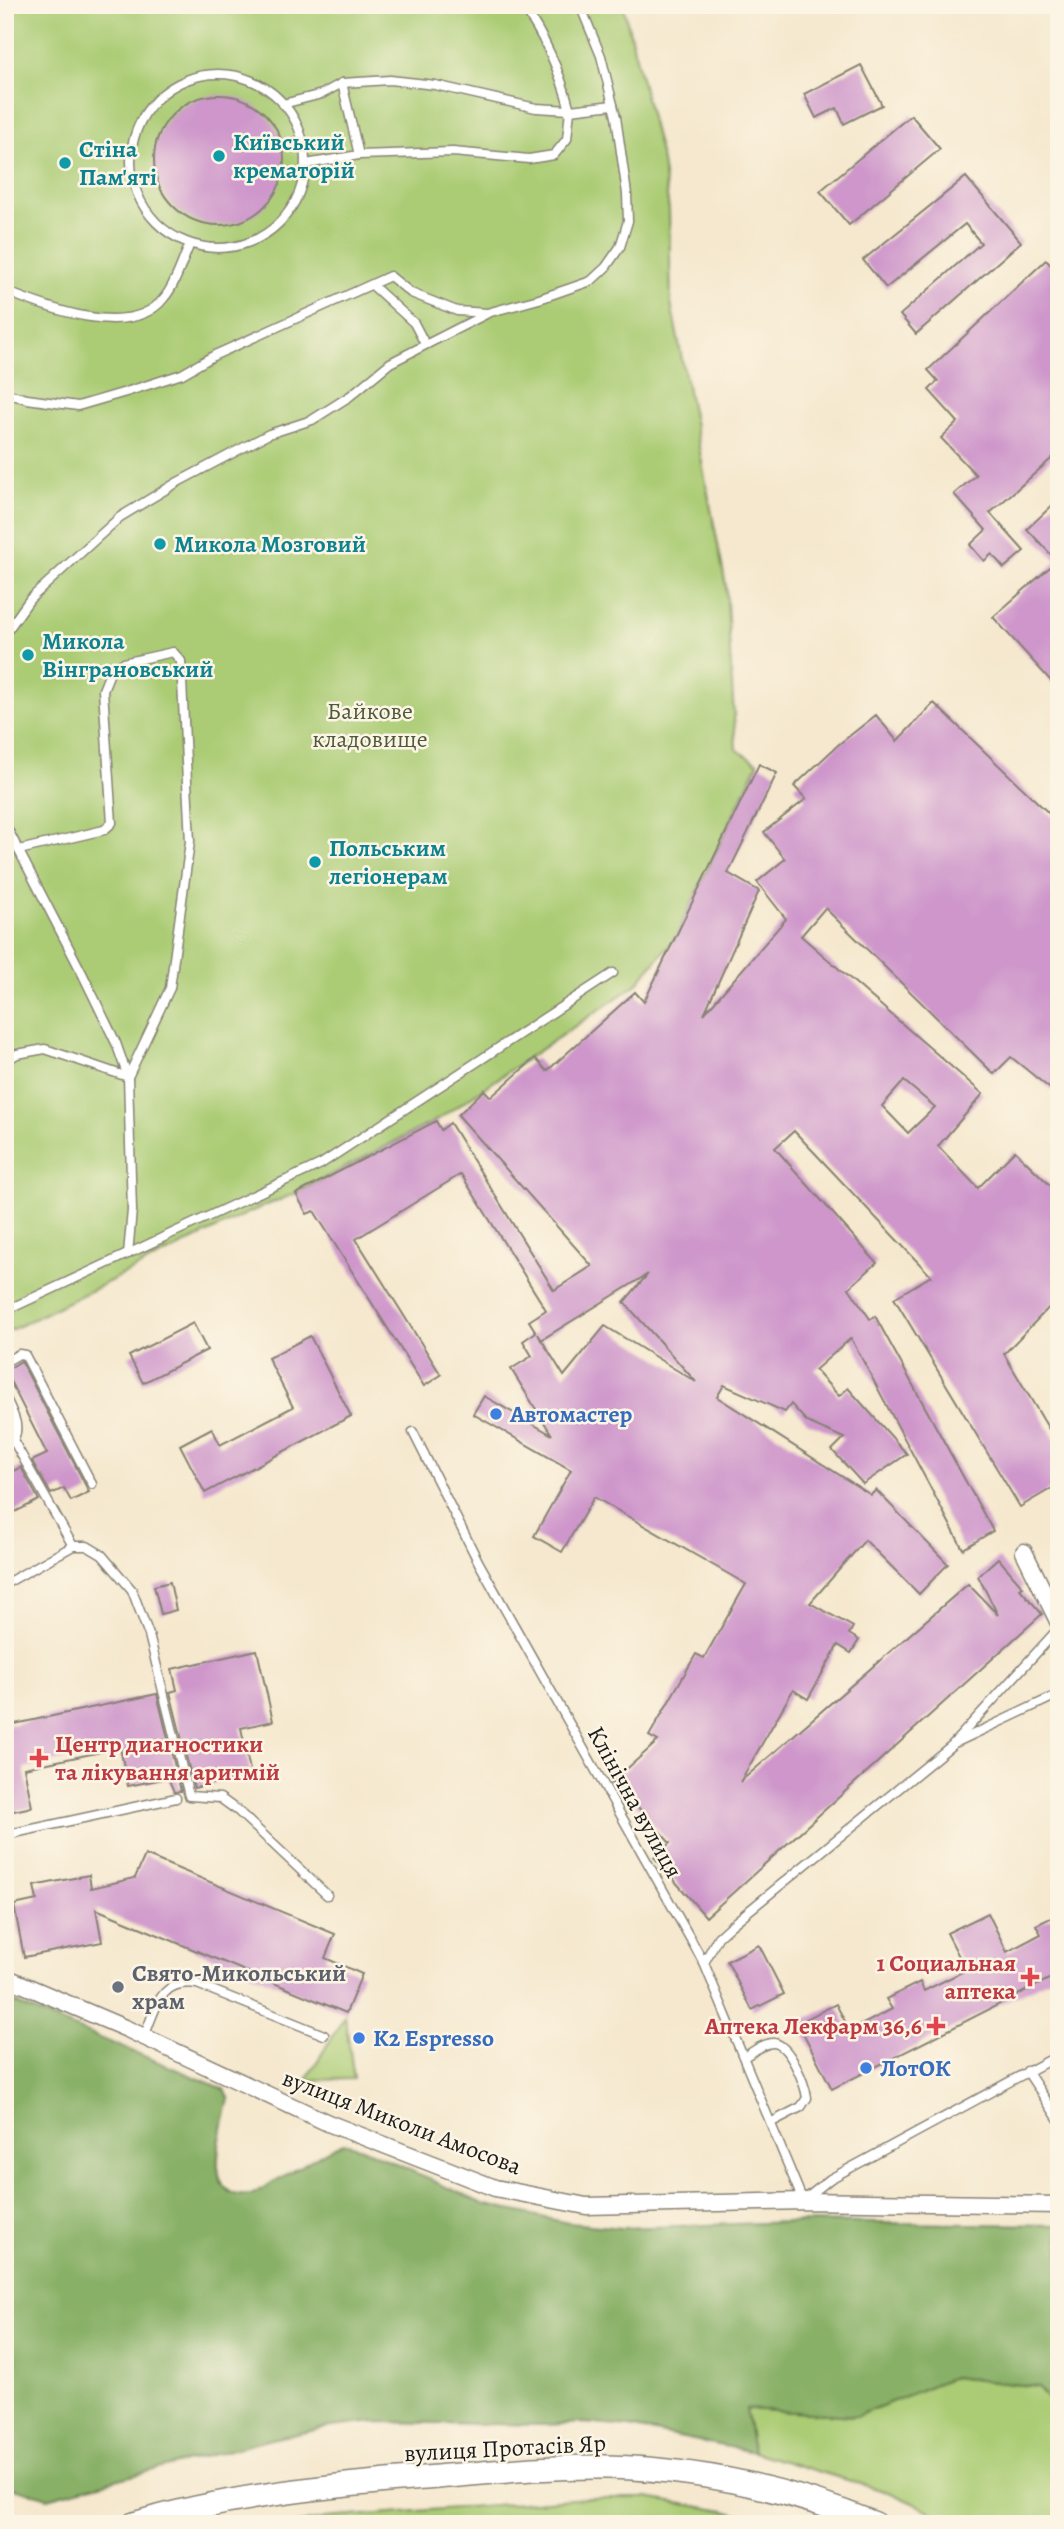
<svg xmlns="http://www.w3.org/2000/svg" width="1064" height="2529" viewBox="0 0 1064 2529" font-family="Alegreya,serif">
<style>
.green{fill:#abcc75;stroke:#647448;stroke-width:2}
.forest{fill:#88b066;stroke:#526641;stroke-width:2}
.building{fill:#ce96cb;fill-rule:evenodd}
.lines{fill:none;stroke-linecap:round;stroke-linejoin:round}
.service-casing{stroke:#888275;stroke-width:11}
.minor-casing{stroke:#888275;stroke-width:19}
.secondary-casing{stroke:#888275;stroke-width:26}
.service{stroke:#fff;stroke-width:8}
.minor{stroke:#fff;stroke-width:16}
.secondary{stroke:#fff;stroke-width:23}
.culture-dot{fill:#0f9aa8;stroke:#fcf5e5;stroke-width:2.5}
.shop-dot{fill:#3f7fe0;stroke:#fcf5e5;stroke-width:2.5}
.health-dot{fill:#e0444e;stroke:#fcf5e5;stroke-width:2.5}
.worship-dot{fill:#6b7280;stroke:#fcf5e5;stroke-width:2.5}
.labels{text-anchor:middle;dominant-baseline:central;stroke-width:5;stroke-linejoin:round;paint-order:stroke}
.culture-label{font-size:24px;font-weight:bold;fill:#0d838f;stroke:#fcf5e5;text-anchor:start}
.park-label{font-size:24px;fill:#4e5a3b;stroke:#fcf5e5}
.shop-label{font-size:24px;font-weight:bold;fill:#366cbe;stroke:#fcf5e5;text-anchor:start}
.health-label{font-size:24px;font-weight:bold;fill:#be3a42;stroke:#fcf5e5;text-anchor:end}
.street-label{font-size:24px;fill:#1c1c1c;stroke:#fcf5e5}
.worship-label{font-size:24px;font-weight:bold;fill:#5b616d;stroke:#fcf5e5;text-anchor:start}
</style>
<rect width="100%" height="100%" fill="#fcf5e5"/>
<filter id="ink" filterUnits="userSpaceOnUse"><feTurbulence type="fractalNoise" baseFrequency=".0143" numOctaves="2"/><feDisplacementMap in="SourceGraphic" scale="14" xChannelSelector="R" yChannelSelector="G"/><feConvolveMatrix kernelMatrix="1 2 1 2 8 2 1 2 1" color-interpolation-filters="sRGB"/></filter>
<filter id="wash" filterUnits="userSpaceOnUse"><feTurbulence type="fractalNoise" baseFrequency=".00686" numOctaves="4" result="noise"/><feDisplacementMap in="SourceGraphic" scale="28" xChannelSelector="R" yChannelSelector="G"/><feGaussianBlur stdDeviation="1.57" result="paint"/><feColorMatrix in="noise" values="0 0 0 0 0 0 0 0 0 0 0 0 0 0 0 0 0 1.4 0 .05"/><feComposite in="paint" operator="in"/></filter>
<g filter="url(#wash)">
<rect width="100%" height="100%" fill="#f5e8ce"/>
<!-- green -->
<g class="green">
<polygon points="5,5 623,5 662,162 669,210 671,303 726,586 736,749 758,763 677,935 637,984 437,1120 294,1194 250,1212 5,1333"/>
<polygon points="345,2016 354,2079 306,2080"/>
<polygon points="952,2377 1038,2387 1059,2414 1059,2524 958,2524 891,2493 753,2452 746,2409 857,2416"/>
<polygon points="585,2498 647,2498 725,2511 769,2524 298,2524 326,2518"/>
</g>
<!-- forest -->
<path class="forest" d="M5,1999L224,2089L229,2099C223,2126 198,2202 251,2195L335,2146L344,2143L362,2148L483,2204L568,2223L622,2228L789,2222L1059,2225V2414L1038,2387L952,2377L857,2416L746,2409L753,2452L629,2427L584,2423L543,2425L375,2422L331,2427L271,2439L48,2498L10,2487L5,2477Z"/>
<g id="blocks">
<!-- building -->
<g class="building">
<polygon points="861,65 882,105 844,124 837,108 816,118 804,94"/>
<circle cx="219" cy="160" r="65"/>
<polygon points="911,115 940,149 849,225 820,191"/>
<polygon points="966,177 1021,242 916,334 900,315 981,243 965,224 886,288 863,260"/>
<polygon points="1046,260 1059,274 1059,452 990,513 1024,551 1004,568 992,554 984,561 970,545 986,530 954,494 976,475 941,438 958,422 929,390 938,381 928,370"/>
<polygon points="1059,499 1059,690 993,617 1057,561 1027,529"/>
<path d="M934,703L1059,823V1096L1011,1057L994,1074L825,908L801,936L983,1094L938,1146L978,1188L1015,1151L1059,1194V1297L1004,1354L1059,1446V1484L1020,1507L894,1298L931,1276L794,1131L775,1148L877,1263L849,1288L870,1319L875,1316L993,1531L963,1549L851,1338L815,1370L839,1396L848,1388L907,1454L863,1484L832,1450L844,1438L807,1422L791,1404L785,1412L724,1385L717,1397L871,1495L876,1490L948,1564L919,1594L865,1540L810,1603L853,1627L849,1634L859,1640L851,1653L838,1645L808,1699L793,1690L740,1782L968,1584L998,1615L978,1576L998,1558L1023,1587L1020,1589L1042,1614L706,1917L654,1857L670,1843L629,1797L626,1800L611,1783L658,1741L649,1736L696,1654L704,1658L746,1584L594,1497L562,1552L534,1536L571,1470L473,1414L484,1396L552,1435L511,1369L532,1356L523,1341L536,1332L529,1321L546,1310L461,1174L356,1239L441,1375L424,1386L314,1211L307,1214L296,1194L436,1121L441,1130L450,1123L554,1290L592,1266L458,1115L484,1090L491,1097L535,1058L547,1071L635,992L644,1002L759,764L777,773L728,873L759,891L704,1014L786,919L757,882L785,859L764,832L806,799L794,786L838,745L876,715L897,741ZM904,1081L935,1107L908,1133L882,1106ZM648,1274L624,1302L696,1382L605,1326L564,1376L538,1334L541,1340Z"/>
<polygon points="193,1323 207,1350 143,1383 129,1356"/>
<polygon points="310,1336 351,1416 205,1493 180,1445 212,1428 220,1445 293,1407 268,1358"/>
<polygon points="21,1361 89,1492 71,1501 64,1488 51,1494 32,1461 47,1454 5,1371"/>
<polygon points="21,1467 39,1500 5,1517 5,1475"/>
<polygon points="170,1582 176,1610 161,1614 154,1586"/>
<polygon points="257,1650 273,1721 241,1728 251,1775 194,1788 170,1692 177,1690 172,1669"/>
<polygon points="157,1694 181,1791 174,1792 168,1778 128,1786 120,1748 24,1768 32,1807 5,1813 5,1726"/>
<polygon points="145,1855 335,1934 325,1958 362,1974 346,2013 96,1909 102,1942 24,1957 14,1905 37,1900 34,1886 89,1875 91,1888 135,1878"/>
<polygon points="988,1913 1007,1952 1041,1934 1036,1925 1059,1914 1059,1974 832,2089 798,2023 836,2004 850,2031 892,2009 886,1999 920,1982 924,1991 966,1970 947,1933"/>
<polygon points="759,1945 784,1994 752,2010 727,1961"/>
</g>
</g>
</g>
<g filter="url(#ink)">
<use href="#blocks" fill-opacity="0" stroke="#888275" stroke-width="2"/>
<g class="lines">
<defs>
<g id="service">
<circle cx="218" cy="161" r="87"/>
<polyline points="342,83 359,155"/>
<path d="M283,104L322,94L342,83L390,80L435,85L536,108L570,110C560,71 545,37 522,5"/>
<polyline points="306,164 359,155 453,152 529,159 554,155 567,139 570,110 613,105"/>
<polyline points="372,285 414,323 425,344"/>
<path d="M5,291C45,307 131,341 164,298C176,284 182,261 190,244"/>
<polyline points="5,393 27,399 78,406 126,392 182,374 215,355 390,276 411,293 457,311 487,313 539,299 591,281 606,267 620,247 628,221 627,194 616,117 601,56 580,5"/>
<polyline points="5,634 30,599 120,517 178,482 269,434 312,420 350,396 390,363 486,314"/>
<polyline points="5,824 82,973 116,1043 128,1077 132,1210 128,1254"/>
<polyline points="5,1061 17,1054 45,1049 128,1077 170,988 190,842 181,661 173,652 123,663 111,670 103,690 112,823 104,830 19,850"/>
<polyline points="5,1311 321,1164 613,973"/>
<polyline points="5,1362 19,1354 25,1355 92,1484"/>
<path d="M5,1396C11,1411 22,1426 13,1440"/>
<polyline points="413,1432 479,1563 704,1963 803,2201 830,2179 1059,2055"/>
<polyline points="5,1445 13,1440 73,1546"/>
<polyline points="5,1584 73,1546 87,1546 102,1555 132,1590 149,1635 189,1796 220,1798 238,1811 327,1895"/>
<polyline points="957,1742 1059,1694"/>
<polyline points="5,1835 176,1798"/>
<polyline points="704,1963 718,1937 729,1927 952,1745 1059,1628"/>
<path d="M144,2037C156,2009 159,1978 197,1984L324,2035"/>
<path d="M744,2057C751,2053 765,2042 774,2043C790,2045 805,2084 807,2098L801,2107L772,2122"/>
<polyline points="1027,2071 1059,2120"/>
</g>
<g id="minor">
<polyline points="1024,1552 1059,1623"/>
<polyline points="5,1977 127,2029 328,2123 495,2188 586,2206 803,2201 1059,2205"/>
</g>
<path id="secondary" d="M134,2524C225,2497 317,2487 411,2479C476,2474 542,2466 607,2467C699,2469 790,2489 875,2524"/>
</defs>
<!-- service casing -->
<use href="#service" class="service-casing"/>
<!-- minor casing -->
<use href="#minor" class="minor-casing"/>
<!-- secondary casing -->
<use href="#secondary" class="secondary-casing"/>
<!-- service -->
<use href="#service" class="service"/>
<!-- minor -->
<use href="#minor" class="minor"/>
<!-- secondary -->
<use href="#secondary" class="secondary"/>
</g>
</g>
<!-- markers -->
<g class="culture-dot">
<circle cx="219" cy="156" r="7"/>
<circle cx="65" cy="163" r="7"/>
<circle cx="160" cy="544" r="7"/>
<circle cx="28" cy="655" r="7"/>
<circle cx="315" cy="862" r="7"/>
</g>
<g class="shop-dot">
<circle cx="496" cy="1414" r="7"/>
<circle cx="359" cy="2038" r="7"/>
<circle cx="866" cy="2068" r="7"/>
</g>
<g class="health-dot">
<path d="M35.5 1747.5h7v7h7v7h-7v7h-7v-7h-7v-7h7z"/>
<path d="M1026.5 1966.5h7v7h7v7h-7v7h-7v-7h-7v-7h7z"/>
<path d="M932.5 2015.5h7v7h7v7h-7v7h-7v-7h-7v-7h7z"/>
</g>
<circle class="worship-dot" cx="118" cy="1987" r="7"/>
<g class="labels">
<!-- culture labels -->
<g class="culture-label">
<text x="233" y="142">Київський<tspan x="233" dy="28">крематорій</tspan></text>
<text x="79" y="149">Стіна<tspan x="79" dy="28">Пам'яті</tspan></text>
<text x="174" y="544">Микола Мозговий</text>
<text x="42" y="641">Микола<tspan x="42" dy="28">Вінграновський</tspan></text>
<text x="329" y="848">Польським<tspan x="329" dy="28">легіонерам</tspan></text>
</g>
<!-- park labels -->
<g class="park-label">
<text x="370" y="711">Байкове<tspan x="370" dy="28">кладовище</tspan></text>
</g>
<!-- shop labels -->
<g class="shop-label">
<text x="510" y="1414">Автомастер</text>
<text x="373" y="2038">K2 Espresso</text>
<text x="880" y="2068">ЛотОК</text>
</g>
<!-- health labels -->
<g class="health-label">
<text x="55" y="1744" text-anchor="start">Центр диагностики<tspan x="55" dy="28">та лікування аритмій</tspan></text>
<text x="1016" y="1963">1 Социальная<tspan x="1016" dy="28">аптека</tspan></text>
<text x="922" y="2026">Аптека Лекфарм 36,6</text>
</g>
<!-- street labels -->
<g class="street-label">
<text transform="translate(635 1802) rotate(61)">Клінічна вулиця</text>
<text transform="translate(402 2122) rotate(21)">вулиця Миколи Амосова</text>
<text transform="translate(505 2448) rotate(-3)">вулиця Протасів Яр</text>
</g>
<!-- worship labels -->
<g class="worship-label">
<text x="132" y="1973">Свято-Микольський<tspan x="132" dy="28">храм</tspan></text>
</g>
</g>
<!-- margin -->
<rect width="1064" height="2529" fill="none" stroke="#fcf5e5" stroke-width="28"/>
</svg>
